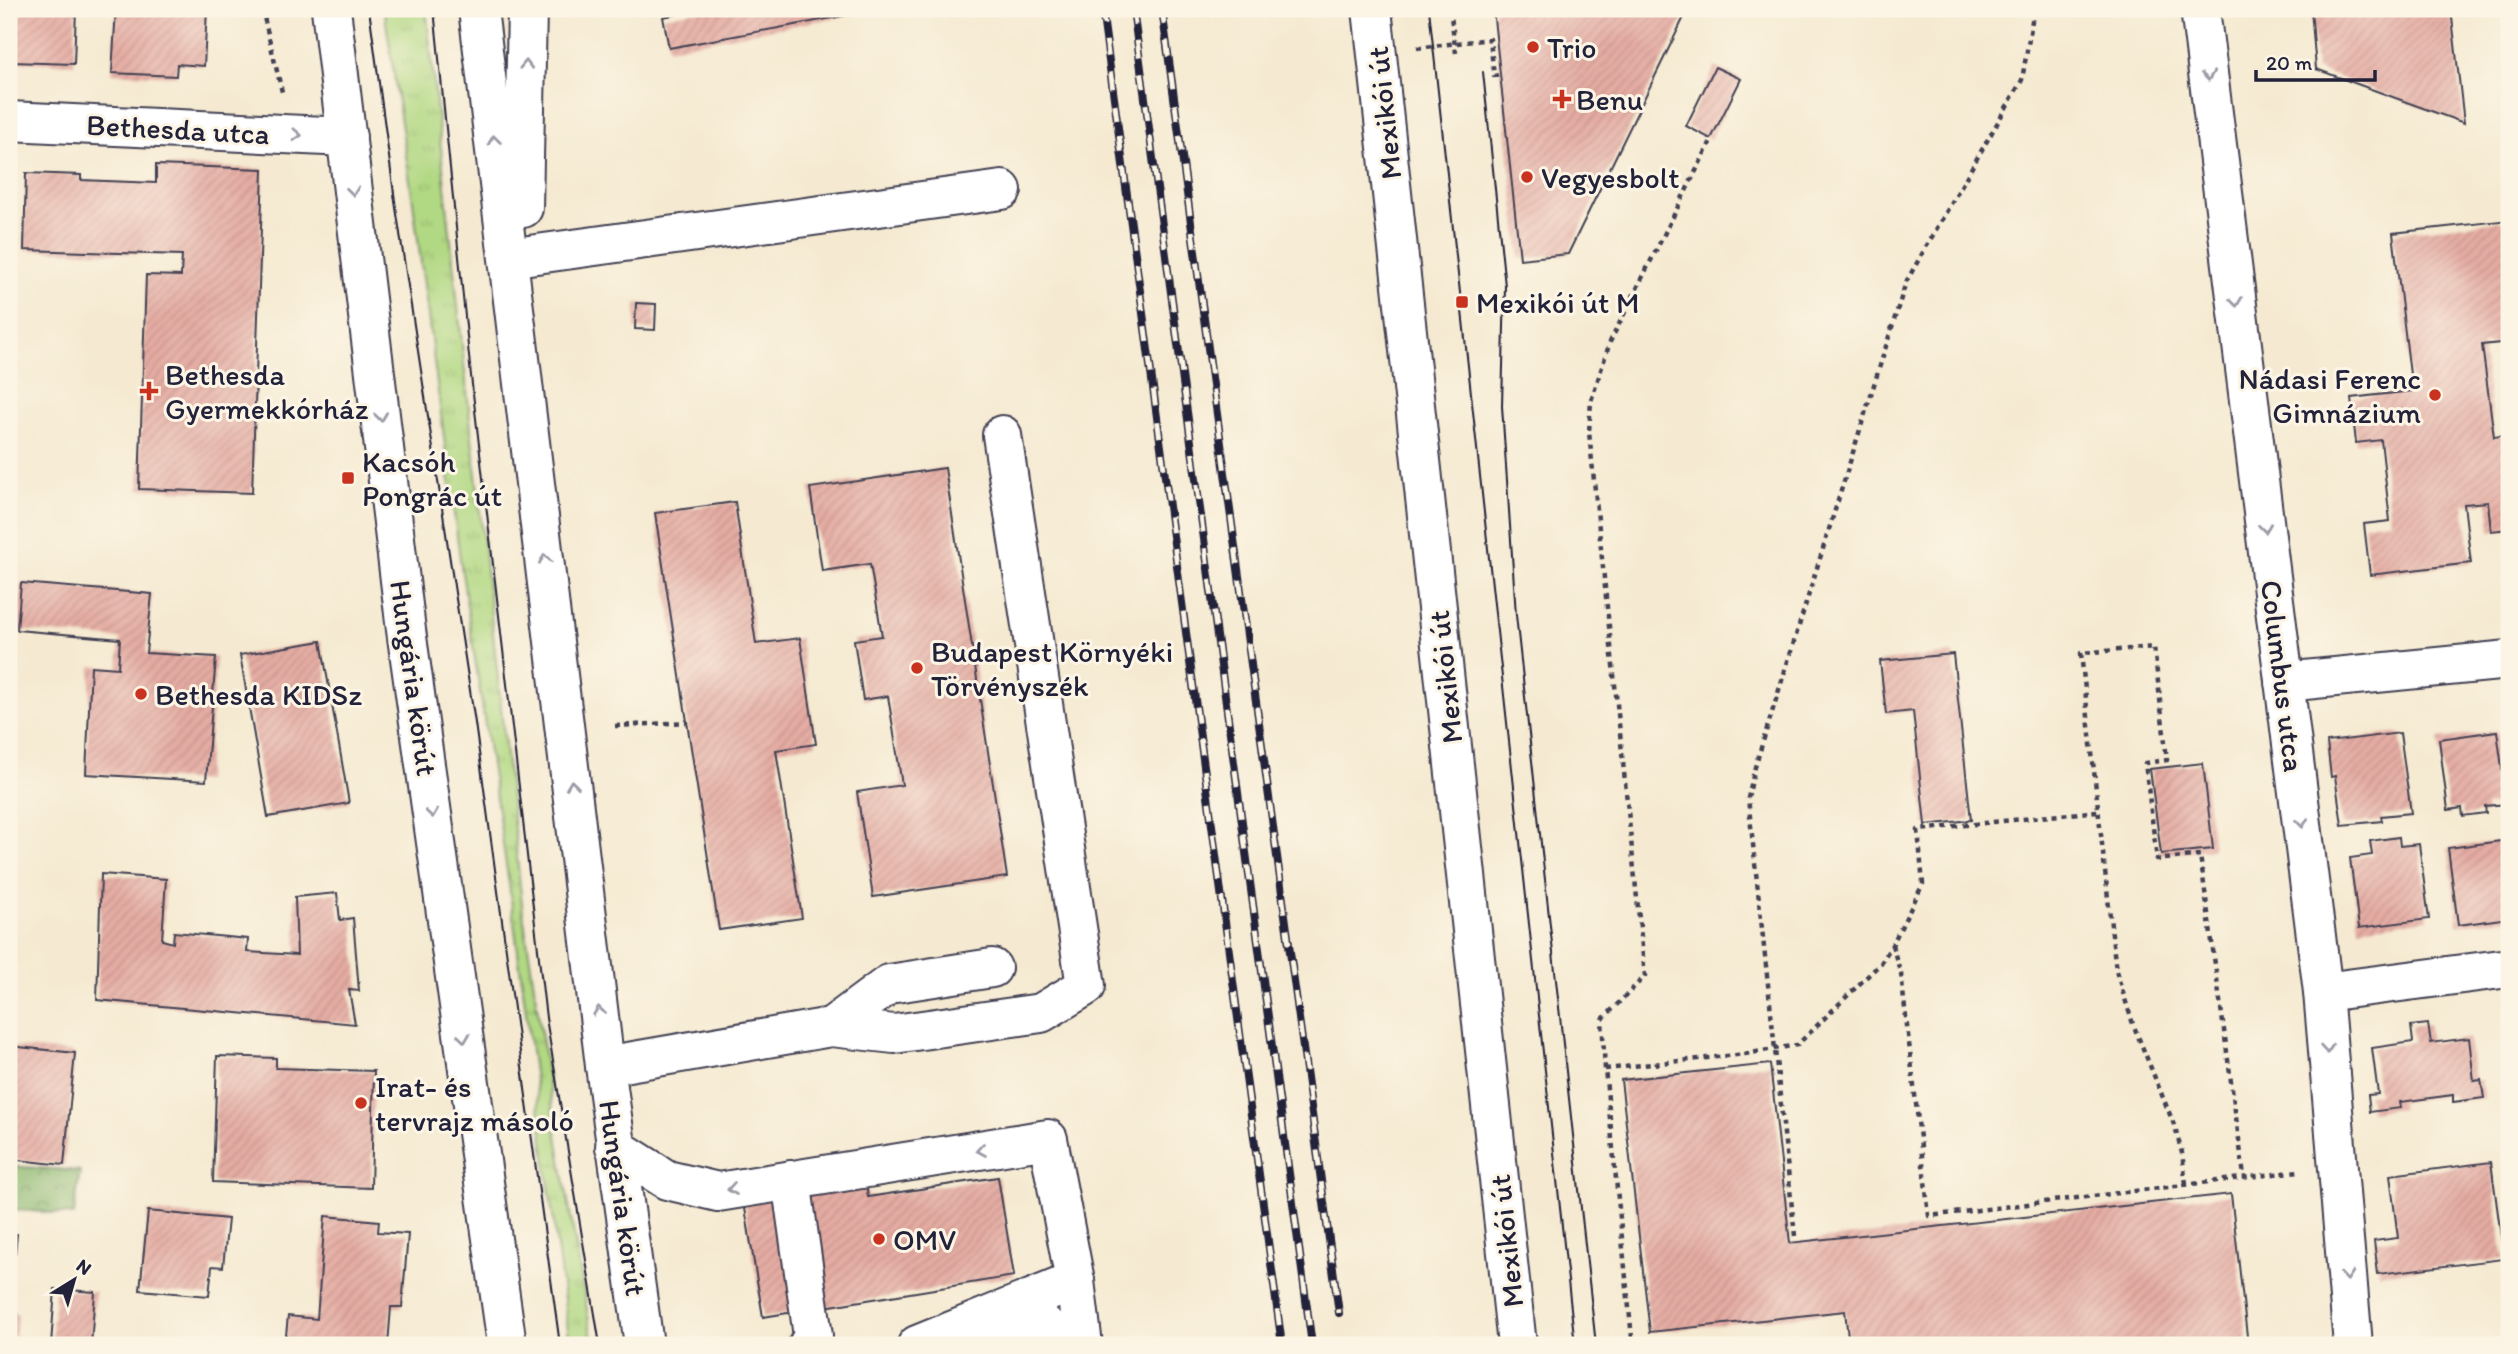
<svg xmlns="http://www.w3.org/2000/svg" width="2518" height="1354" viewBox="0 0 2518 1354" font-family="Itim,sans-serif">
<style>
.grass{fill:url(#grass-tufts);stroke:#6a7d5e;stroke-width:2}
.forest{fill:url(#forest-crowns);stroke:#576d56;stroke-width:2}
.building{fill:url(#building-hatch)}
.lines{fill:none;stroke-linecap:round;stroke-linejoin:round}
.minor-casing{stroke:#424052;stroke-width:42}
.major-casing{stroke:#424052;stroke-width:42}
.path{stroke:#424052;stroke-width:4.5;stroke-dasharray:5 5;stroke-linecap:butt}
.minor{stroke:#fff;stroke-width:38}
.major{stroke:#fff;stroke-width:38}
.tram{stroke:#22223b;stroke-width:2}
.rail-casing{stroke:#22223b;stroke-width:8}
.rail{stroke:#fcf5e5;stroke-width:5;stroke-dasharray:16;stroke-linecap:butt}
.oneway{stroke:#9c9ca7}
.poi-dot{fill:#c8321e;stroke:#fcf5e5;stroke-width:2.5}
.labels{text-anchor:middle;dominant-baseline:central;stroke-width:6;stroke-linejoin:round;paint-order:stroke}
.poi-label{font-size:30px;fill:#22223b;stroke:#fcf5e5;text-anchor:start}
.street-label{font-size:30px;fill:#22223b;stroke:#fcf5e5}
</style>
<defs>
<pattern id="grass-tufts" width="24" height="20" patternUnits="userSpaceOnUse" patternTransform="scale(1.75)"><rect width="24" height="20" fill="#b1d882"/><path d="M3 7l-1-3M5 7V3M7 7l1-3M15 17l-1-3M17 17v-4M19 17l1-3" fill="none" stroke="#98b971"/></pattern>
<pattern id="forest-crowns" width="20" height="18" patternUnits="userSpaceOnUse" patternTransform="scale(1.75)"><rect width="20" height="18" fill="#8cb870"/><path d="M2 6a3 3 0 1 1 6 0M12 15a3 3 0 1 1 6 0" fill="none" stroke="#72955d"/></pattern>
<pattern id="building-hatch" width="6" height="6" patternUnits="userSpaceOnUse" patternTransform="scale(1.75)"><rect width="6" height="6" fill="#e5aca3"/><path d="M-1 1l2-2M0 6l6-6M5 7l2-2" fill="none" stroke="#c4948d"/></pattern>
</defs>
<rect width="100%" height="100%" fill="#fcf5e5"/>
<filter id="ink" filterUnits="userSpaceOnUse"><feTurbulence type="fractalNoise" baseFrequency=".0143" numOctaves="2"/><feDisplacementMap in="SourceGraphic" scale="14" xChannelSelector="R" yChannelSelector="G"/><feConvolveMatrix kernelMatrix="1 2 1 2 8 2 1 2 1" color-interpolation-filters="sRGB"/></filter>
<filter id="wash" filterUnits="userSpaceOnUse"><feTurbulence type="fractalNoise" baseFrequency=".00686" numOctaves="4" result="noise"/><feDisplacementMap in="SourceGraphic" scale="28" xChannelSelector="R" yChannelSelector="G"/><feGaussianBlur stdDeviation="1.57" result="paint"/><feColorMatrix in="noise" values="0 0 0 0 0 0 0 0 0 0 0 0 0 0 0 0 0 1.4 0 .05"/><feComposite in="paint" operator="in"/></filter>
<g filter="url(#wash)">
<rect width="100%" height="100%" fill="#f5ead1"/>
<!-- grass -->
<polygon class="grass" points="384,9 426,9 523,913 555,1125 593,1345 570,1345 509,884 461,566 413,202"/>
<!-- forest -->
<polygon class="forest" points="9,1166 80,1171 74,1215 9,1209"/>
<g id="blocks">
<!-- building -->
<g class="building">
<polygon points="13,9 76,9 74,64 11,62"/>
<polygon points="116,9 207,9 204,66 177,64 176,76 112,73"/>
<polygon points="705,9 876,9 876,10 669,48 663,17"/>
<polygon points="1493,9 1688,9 1568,254 1520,259"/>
<polygon points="2311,9 2451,9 2464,123 2316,69"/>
<polygon points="1715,67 1741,79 1711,139 1686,126"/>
<polygon points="156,165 263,169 252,493 139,489 146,275 181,276 182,255 24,250 26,173 81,175 81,180 156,183"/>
<polygon points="2509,220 2509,342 2482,345 2494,437 2509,435 2509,529 2491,531 2488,502 2464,504 2471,563 2370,575 2364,524 2390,521 2381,440 2356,443 2351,398 2412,391 2393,233"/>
<polygon points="636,303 656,304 655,330 635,329"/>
<polygon points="945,468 1007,877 873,897 857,792 902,785 888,696 863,700 854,640 882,636 870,564 822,571 810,488"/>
<polygon points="735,502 756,644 800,638 816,744 776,750 802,918 719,930 655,513"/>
<polygon points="21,583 152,594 146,653 216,657 206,781 86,774 91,666 118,668 120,639 17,630"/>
<polygon points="321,641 349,803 268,817 240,655"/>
<polygon points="1953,654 1971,820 1925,825 1913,711 1886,714 1880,661"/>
<polygon points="2497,731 2507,804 2485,806 2486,813 2463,816 2462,808 2448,810 2439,739"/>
<polygon points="2400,733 2411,813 2381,816 2382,821 2342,825 2335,776 2331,777 2327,742"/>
<polygon points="2203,763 2213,849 2161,854 2150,769"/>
<polygon points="2399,837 2400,846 2419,844 2429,919 2359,928 2350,858 2372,855 2370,841"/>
<polygon points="2509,840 2509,918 2458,925 2448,848"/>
<polygon points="101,874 166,879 162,940 173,943 174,932 248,939 247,952 297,955 295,897 337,893 340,920 353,918 359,991 349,990 355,1024 97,1000"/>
<polygon points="2428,1024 2431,1043 2469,1038 2474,1081 2481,1080 2484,1098 2453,1102 2453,1095 2400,1102 2401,1108 2370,1112 2368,1095 2378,1094 2372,1048 2413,1042 2411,1026"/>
<polygon points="9,1046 75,1053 64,1165 9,1159"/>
<polygon points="217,1056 276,1058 276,1068 374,1071 371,1188 213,1182"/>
<polygon points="1770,1064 1790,1243 2231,1194 2248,1345 1849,1345 1845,1311 1650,1332 1621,1080"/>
<polygon points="2491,1162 2504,1259 2378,1274 2374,1241 2398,1238 2390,1175"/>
<polygon points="998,1177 1014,1276 763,1317 744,1202 866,1182 868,1197"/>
<polygon points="148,1211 228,1219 223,1267 212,1266 209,1296 140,1290"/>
<polygon points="325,1216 379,1221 378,1232 408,1234 402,1307 391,1307 388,1345 285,1345 288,1316 317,1319"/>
<polygon points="9,1233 17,1234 15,1254 9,1254"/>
<polygon points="55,1289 95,1292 91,1345 51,1345"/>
<polygon points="9,1313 18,1314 14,1345 9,1345"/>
</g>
</g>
</g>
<g filter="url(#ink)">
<use href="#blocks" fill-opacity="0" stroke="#424052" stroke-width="2"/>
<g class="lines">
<defs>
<g id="minor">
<polyline points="1372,9 1517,1345"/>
<polyline points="2200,9 2323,992 2353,1345"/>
<polyline points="9,121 347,137"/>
<polyline points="522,256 1002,190"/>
<polyline points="2284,682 2509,660"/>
<polyline points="2323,992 2509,968"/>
<polyline points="831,1027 889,984 992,968"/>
<polyline points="605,1066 831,1027 894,1034 1041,1013 1086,986 1002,435"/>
<polyline points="615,1147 667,1180 718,1192 1048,1139 1075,1281 1083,1345"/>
<polyline points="791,1180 813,1336 808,1345"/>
<polyline points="994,1338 1022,1321 1044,1324 1061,1345"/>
<polyline points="917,1345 1075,1281"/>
</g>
<g id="major">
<polyline points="331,9 406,630 507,1345"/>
<polyline points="478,9 605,1066 644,1345"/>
<polyline points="523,208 527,9"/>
</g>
</defs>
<!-- minor casing -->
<use href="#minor" class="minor-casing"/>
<!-- major casing -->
<use href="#major" class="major-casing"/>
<!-- path -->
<g class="path">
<polyline points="262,9 283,96"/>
<polyline points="1450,9 1456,53"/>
<polyline points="1417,48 1490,39 1494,76 1500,75"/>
<polyline points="615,726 687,722"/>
<polyline points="1892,945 1901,974 1929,1216 2299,1171"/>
<polyline points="1605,1069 1745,1054 1797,1045 1881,963 1892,945 1923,884 1918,830 2098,811"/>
<polyline points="2186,1184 2182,1153 2175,1127 2133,1024 2116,971 2081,653 2154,647 2167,760 2145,763 2157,860 2200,855 2244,1176"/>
<polyline points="1795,1236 1748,798 1755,767 1906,282 2022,80 2034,9"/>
<polyline points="1632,1338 1605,1069 1602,1020 1645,976 1589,432 1591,401 1610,342 1710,143"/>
</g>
<!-- minor -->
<use href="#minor" class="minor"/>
<!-- major -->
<use href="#major" class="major"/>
<!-- tram -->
<g class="tram">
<polyline points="369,9 395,201 475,723 560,1345"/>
<polyline points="434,9 471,376 546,1018 600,1345"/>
<polyline points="1429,9 1575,1345"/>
<polyline points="1483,72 1505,286 1502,406 1516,615 1596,1345"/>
</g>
<defs>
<g id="rail">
<polyline points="1102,9 1282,1345"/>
<polyline points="1133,9 1312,1345"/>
<polyline points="1162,9 1339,1313"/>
</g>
</defs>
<!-- rail casing -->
<use href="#rail" class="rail-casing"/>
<!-- rail -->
<use href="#rail" class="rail"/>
</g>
<!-- one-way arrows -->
<defs><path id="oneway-chevron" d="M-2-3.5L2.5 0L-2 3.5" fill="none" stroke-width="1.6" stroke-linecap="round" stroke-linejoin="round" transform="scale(1.75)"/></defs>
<g class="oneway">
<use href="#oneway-chevron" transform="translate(526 65) rotate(-89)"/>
<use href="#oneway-chevron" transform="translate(2208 76) rotate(83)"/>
<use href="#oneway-chevron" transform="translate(297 135) rotate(3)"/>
<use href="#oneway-chevron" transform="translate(494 140) rotate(-97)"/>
<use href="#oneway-chevron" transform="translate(353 191) rotate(83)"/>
<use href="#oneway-chevron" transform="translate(2236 302) rotate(83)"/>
<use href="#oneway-chevron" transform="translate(381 417) rotate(83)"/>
<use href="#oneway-chevron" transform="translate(2265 528) rotate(83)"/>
<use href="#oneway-chevron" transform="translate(545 559) rotate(-97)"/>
<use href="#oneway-chevron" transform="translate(572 785) rotate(-97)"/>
<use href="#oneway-chevron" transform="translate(432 813) rotate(82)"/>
<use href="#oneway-chevron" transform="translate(2302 823) rotate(83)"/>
<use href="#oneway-chevron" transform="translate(599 1011) rotate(-97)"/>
<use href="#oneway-chevron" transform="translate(464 1038) rotate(82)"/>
<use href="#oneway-chevron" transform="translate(2327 1049) rotate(85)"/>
<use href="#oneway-chevron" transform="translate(981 1150) rotate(171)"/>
<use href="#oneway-chevron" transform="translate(732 1189) rotate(171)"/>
<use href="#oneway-chevron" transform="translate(2347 1276) rotate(85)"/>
</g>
</g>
<!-- markers -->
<g class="poi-dot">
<circle cx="1533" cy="47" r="7"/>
<path d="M1558.5 88.5h7v7h7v7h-7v7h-7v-7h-7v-7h7z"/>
<circle cx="1527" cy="177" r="7"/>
<rect x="1455" y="295" width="14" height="14" rx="3.5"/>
<path d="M145.5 380.5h7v7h7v7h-7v7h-7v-7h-7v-7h7z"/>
<circle cx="2435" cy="395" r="7"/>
<rect x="341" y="471" width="14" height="14" rx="3.5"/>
<circle cx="917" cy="668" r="7"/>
<circle cx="141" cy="694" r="7"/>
<circle cx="361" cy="1103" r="7"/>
<circle cx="879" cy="1239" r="7"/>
</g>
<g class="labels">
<!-- poi labels -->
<g class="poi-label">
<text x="1547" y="47">Trio</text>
<text x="1576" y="99">Benu</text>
<text x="1541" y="177">Vegyesbolt</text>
<text x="1476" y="302">Mexikói út M</text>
<text x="165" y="374">Bethesda<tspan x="165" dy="34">Gyermekkórház</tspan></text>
<text x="2421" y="378" text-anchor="end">Nádasi Ferenc<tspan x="2421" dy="34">Gimnázium</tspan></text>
<text x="362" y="461">Kacsóh<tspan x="362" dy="34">Pongrác út</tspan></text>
<text x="931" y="651">Budapest Környéki<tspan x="931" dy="34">Törvényszék</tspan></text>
<text x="155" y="694">Bethesda KIDSz</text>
<text x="375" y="1086">Irat- és<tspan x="375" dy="34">tervrajz másoló</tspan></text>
<text x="893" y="1239">OMV</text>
</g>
<!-- street labels -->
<g class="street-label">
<text transform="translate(1384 113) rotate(-96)">Mexikói út</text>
<text transform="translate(178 129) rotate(3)">Bethesda utca</text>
<text transform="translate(2283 676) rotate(83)">Columbus utca</text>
<text transform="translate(1445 677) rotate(-96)">Mexikói út</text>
<text transform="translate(414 678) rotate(82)">Hungária körút</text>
<text transform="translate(623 1198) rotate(82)">Hungária körút</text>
<text transform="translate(1506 1241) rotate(-96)">Mexikói út</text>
</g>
</g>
<!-- margin -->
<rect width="2518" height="1354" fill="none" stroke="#fcf5e5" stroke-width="35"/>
<!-- north arrow -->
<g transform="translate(74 1280) rotate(37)" stroke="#fcf5e5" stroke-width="5" paint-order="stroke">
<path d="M0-5L12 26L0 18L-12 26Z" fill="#22223b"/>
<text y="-10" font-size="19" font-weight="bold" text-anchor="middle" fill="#22223b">N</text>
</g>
<!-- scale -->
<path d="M2256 70v10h119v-10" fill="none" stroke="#22223b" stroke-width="3.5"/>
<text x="2266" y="70" font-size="21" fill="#22223b" stroke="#fcf5e5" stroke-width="5" paint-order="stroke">20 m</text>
</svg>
